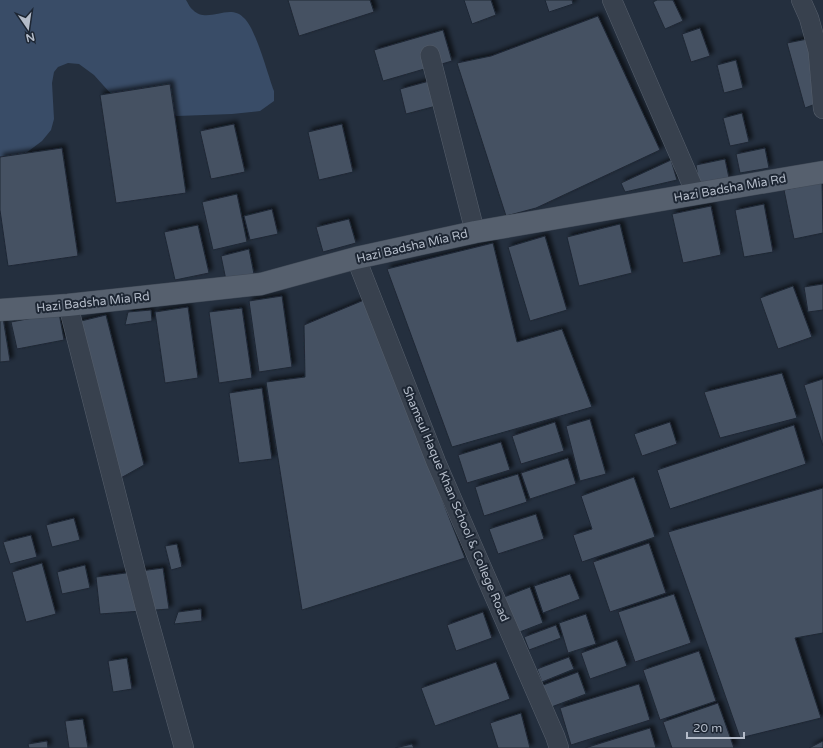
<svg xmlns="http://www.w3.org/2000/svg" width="823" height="748" viewBox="0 0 823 748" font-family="'Varela Round',sans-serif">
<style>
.water{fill:#394c67}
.building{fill:#455162;stroke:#1f2835;filter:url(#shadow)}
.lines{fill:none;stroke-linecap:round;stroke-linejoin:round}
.minor-casing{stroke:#565f6c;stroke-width:20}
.major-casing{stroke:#414a57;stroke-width:23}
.minor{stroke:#38414e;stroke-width:19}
.major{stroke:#56606e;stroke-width:22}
.labels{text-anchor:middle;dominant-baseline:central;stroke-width:4;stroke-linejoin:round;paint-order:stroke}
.street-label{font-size:12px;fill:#b4bcc9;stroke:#1d2633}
</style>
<defs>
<filter id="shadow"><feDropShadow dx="3.5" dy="-3.5" stdDeviation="2" flood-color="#0009"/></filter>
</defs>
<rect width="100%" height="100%" fill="#242f3e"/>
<!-- water -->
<path class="water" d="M0,0H186C188,3 190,8 193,10C208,25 229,2 244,18C256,29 268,75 274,91V101L260,111L232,114L177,116L140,111L112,95L94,75L79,64L68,63L58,67L54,72L52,83L54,119L51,130L42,141L26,153L7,160H0Z"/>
<!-- building -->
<g class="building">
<polygon points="288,0 370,0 374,12 299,36"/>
<polygon points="464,0 491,0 496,15 472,24"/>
<polygon points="545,0 572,0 573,4 549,12"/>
<polygon points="657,0 673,0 683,21 665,29 653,2"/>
<polygon points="598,16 660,150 536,208 506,216 457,63 491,56"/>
<polygon points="700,28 710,56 691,62 682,34"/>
<polygon points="443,30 452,61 383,81 374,50"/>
<polygon points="823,36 823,101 805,108 787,43"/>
<polygon points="736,60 743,88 724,93 717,65"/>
<polygon points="433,80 440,105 406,114 400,89"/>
<polygon points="170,84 186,193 116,203 100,95"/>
<polygon points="742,113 749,142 730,146 723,118"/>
<polygon points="234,124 245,172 211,179 200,131"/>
<polygon points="342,124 353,172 319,180 308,132"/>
<polygon points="62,148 78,256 8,266 0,210 0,157"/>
<polygon points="765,148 769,168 740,173 736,154"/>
<polygon points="725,159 729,178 699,184 696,165"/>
<polygon points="671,160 677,180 625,192 621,183"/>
<polygon points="822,182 823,233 794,239 784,190"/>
<polygon points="237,194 247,242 213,250 202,202"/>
<polygon points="764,204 773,252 744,257 735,210"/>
<polygon points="711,206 721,255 683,263 672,214"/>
<polygon points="272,209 278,234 250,240 244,216"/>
<polygon points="349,219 356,243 323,252 316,227"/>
<polygon points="620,224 632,273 579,286 567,237"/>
<polygon points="198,225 209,273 175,280 164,232"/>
<polygon points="545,236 567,310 530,321 508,247"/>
<polygon points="493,243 517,342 562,329 592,407 452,447 387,269"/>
<polygon points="249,249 254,274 226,280 221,256"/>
<polygon points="823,284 823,310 808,312 804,287"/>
<polygon points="793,286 812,337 778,349 760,298"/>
<polygon points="282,296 292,367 259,372 249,301"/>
<polygon points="364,300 465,558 302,610 266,382 305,377 304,325"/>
<polygon points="188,307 198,378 165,383 155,312"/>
<polygon points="242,308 252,378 219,383 209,312"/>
<polygon points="151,310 152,321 125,325 128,312"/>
<polygon points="59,313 64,340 17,349 11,322"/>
<polygon points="106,315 144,465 119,479 77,322"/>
<polygon points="3,318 10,361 0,362 0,319"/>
<polygon points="782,373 797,418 720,438 704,392"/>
<polygon points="823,379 823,446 804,385"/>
<polygon points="262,388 272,459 239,463 229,393"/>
<polygon points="590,419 606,474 580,481 566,426"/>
<polygon points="555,422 564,451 521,464 512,436"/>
<polygon points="670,422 677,444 642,456 634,434"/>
<polygon points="794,425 806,464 670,509 657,470"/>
<polygon points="501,442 510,470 467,483 458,455"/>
<polygon points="568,458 576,484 530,499 521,473"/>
<polygon points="518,474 527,502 484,516 475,487"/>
<polygon points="634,477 655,537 582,562 573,535 592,529 581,496"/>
<polygon points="823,488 823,633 795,638 821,718 740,738 668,532"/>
<polygon points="536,514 544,539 498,554 489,529"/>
<polygon points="74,518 80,540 52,547 46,525"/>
<polygon points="31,535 37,557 10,564 3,542"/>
<polygon points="649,543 666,593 610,612 593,562"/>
<polygon points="177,544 182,567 171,570 165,546"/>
<polygon points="42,563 56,614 26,622 12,572"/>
<polygon points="85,565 90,588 62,594 57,572"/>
<polygon points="163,568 169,609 100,614 96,577"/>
<polygon points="570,574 580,599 543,613 534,586"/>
<polygon points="530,587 543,623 517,633 504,597"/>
<polygon points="674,594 691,643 635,662 618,612"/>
<polygon points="201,609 202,621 174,624 178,612"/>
<polygon points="483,612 492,638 456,651 447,625"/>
<polygon points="586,614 596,644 568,653 559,623"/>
<polygon points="556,625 561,638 529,650 524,637"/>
<polygon points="617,640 627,666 590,679 581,653"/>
<polygon points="699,651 716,701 660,720 643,670"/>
<polygon points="569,657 574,669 542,682 537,669"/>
<polygon points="127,658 132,689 113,692 108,661"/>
<polygon points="496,662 510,699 435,726 421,688"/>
<polygon points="578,672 586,694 546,709 538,687"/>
<polygon points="639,684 650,720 571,745 560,708"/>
<polygon points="718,703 734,748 672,748 663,722"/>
<polygon points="521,713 530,748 498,748 490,723"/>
<polygon points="83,719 88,748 69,748 65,721"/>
<polygon points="650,728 656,748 585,748"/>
<polygon points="47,741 48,748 29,748 28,744"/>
<polygon points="823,741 823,748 809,748"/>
<polygon points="412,744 414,748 395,748"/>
</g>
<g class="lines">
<defs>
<g id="minor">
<polyline points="612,0 696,194"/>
<polyline points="801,0 809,18 818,51 823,109"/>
<polyline points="430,55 475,232"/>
<polyline points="356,258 436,462 555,736 559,748"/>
<polyline points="68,305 146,611 184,748"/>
</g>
<polyline id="major" points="0,310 68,305 261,284 356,258 475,232 823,172"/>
</defs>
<!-- minor casing -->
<use href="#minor" class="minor-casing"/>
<!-- major casing -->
<use href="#major" class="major-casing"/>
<!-- minor -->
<use href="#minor" class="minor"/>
<!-- major -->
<use href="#major" class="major"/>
</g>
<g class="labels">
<!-- street labels -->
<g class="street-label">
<text transform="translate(730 188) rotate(-10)">Hazi Badsha Mia Rd</text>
<text transform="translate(412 246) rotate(-13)">Hazi Badsha Mia Rd</text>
<text transform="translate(93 302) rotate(-6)">Hazi Badsha Mia Rd</text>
<text transform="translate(456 504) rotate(67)">Shamsul Haque Khan School &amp; College Road</text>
</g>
</g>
<!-- north arrow -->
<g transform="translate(28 28) rotate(167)" stroke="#1d2633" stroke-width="3" paint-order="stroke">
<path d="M0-3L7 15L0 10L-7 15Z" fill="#b4bcc9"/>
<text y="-6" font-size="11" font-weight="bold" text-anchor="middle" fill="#b4bcc9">N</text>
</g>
<!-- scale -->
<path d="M687 732v6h57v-6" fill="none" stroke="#b4bcc9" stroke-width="2"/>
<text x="693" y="732" font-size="12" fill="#b4bcc9" stroke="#1d2633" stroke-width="3" paint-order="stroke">20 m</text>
</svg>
